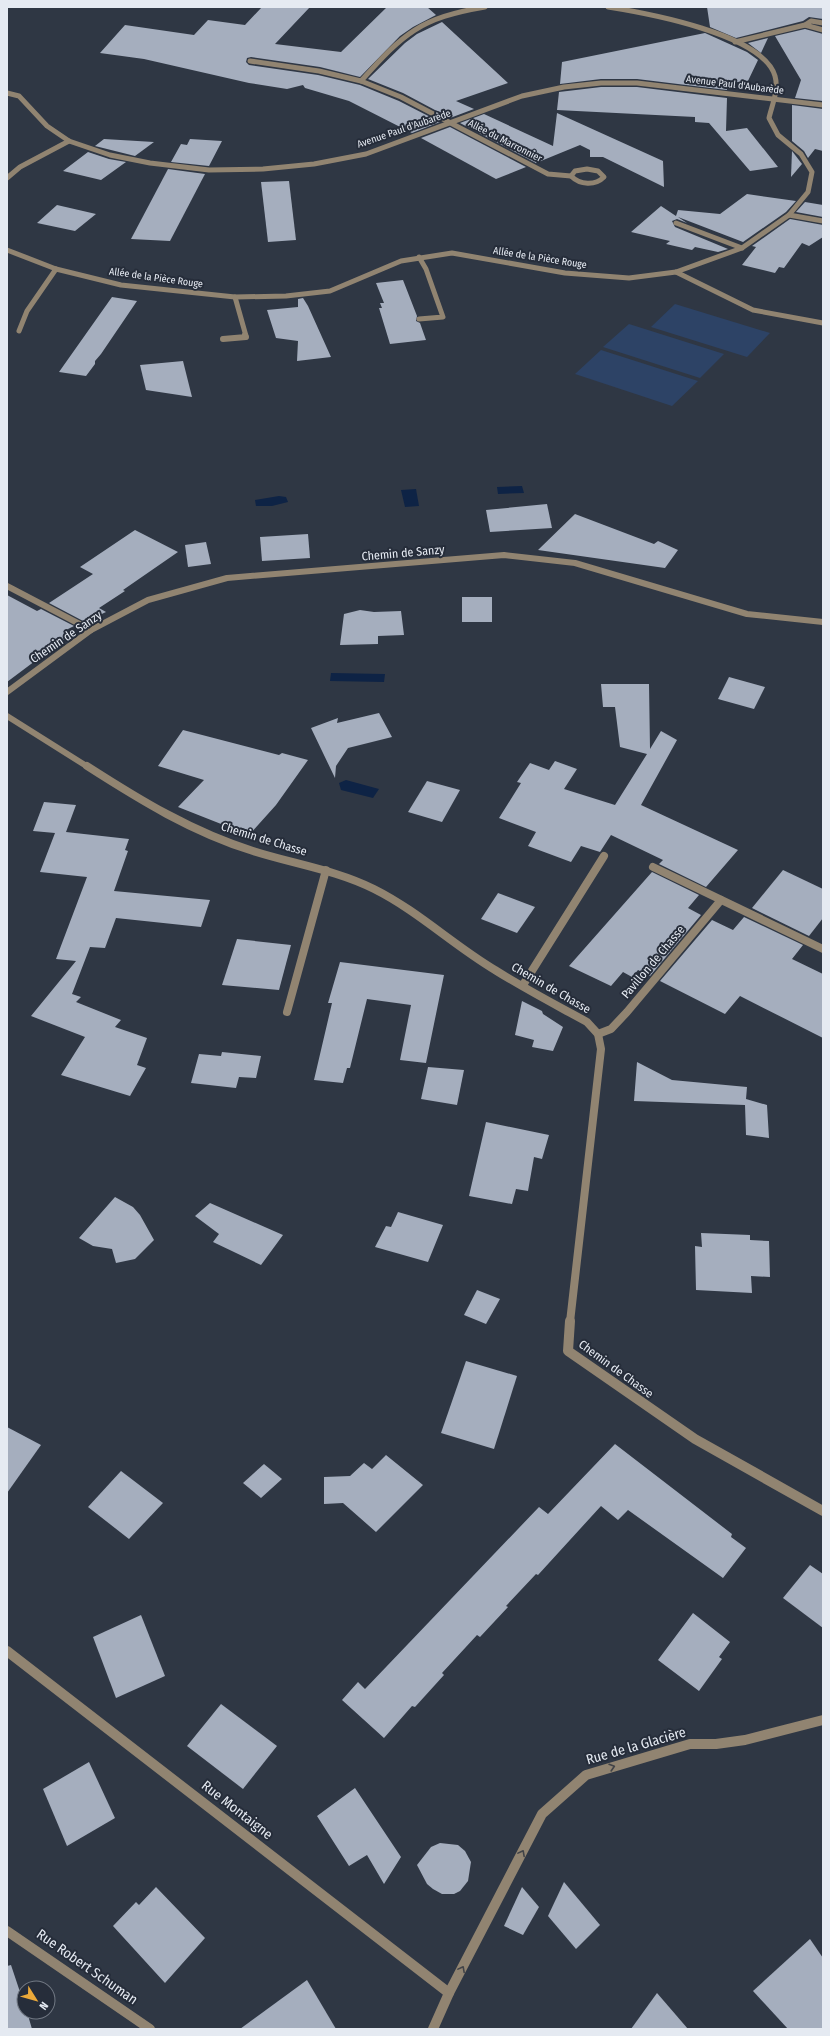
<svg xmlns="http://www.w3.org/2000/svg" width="830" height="2036" viewBox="0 0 830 2036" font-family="'Fira Sans Condensed',sans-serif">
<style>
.green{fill:#2d4366}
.water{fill:#0e2345}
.building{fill:#a5aebe}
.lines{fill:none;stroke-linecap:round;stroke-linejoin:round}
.service-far2{stroke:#918471;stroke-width:5}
.service-far1{stroke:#918471;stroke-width:6}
.service{stroke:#918471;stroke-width:8}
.minor-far3{stroke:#918471;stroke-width:5}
.minor-far2{stroke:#918471;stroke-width:6}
.minor-far1{stroke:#918471;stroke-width:8}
.minor{stroke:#918471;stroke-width:10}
.oneway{stroke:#414348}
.labels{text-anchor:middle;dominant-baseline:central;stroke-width:4;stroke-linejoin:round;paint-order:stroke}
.far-street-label{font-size:10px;fill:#e5eaf2;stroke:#262d3a}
.street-label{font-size:12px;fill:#e5eaf2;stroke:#262d3a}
.near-street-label{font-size:14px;fill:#e5eaf2;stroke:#262d3a}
</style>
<rect width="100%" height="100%" fill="#2f3744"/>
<!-- green -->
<g class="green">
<polygon points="675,304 770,333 747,357 651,327"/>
<polygon points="629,324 724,354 700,378 603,347"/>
<polygon points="601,350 698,381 672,406 575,374"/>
</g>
<!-- water -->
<g class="water">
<polygon points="522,486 524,493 498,494 497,487"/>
<polygon points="416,489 419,506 405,507 401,490"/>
<polygon points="279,496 286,497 288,502 272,506 256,506 255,500"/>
<polygon points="331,673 385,674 384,682 330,681"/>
<polygon points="346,780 379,789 373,798 341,790 339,783"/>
</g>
<!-- building -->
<g class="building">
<polygon points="262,7 310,7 275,44 341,52 387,7 427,7 436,15 413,27 400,36 360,77 320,67 251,57 247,58 246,62 249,65 318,75 360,85 399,101 440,122 412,133 349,101 305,88 303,85 287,89 249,83 144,59 100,53 125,25 194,35 208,20 245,25"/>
<polygon points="707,7 823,7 823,19 809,17 803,21 736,38 710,27"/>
<polygon points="442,22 508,83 456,101 474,109 450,118 403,93 368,79 405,43 417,34"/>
<polygon points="805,29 823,34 823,101 795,98 801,80 775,36"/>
<polygon points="705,33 747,52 758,60 747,83 727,81 727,90 637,79 601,79 560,84 562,62"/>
<polygon points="768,38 761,53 748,43"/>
<polygon points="601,87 637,87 727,98 726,131 747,128 778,167 750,171 709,123 695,122 695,117 557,110 559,92"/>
<polygon points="792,105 823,109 823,151 815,149 808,158 804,151 792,141"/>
<polygon points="557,113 663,161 664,187 603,157 590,157 590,150 580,145 536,163 460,123 484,114 553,146"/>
<polygon points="450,127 526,167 496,179 421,138"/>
<polygon points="104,139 154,142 135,156 95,146"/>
<polygon points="190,139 222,141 209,166 171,162 181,144 187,145"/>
<polygon points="792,151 802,164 791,177"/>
<polygon points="88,152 109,159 126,162 101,180 63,171"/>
<polygon points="168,169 205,174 170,241 131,239"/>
<polygon points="289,181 296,240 268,242 261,182"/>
<polygon points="747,194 796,201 786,212 743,242 678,217 687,223 677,219 672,221 675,227 728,249 718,252 695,247 692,250 666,244 670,241 631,232 661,206 676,216 678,210 720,214"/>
<polygon points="805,202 823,205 823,217 796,212"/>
<polygon points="57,205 96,214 75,231 37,223"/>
<polygon points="790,219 823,225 823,237 809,246 802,243 784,268 779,267 775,273 742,265 756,247 752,246"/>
<polygon points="403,280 417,316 416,321 420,323 426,340 390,344 379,308 382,308 380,303 384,303 376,283"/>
<polygon points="112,297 137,301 101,354 95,361 95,364 86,376 59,372"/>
<polygon points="303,298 308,306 331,357 297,361 298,341 276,338 267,310 298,307 298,299"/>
<polygon points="183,361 192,397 146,390 140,365"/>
<polygon points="547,504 552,528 490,532 486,510"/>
<polygon points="575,514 654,544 658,541 678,550 665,568 538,550"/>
<polygon points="135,530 178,552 123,590 125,591 99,608 106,612 85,622 49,603 93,574 80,567"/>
<polygon points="308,534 310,558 262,561 260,537"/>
<polygon points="206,542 211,564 188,567 185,545"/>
<polygon points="7,595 37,611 41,609 74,626 64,631 71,634 7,682"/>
<rect x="462" y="597" width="30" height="25"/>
<polygon points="360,610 374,612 401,611 404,635 378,636 378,644 340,645 344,614"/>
<polygon points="729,677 765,687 754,709 718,699"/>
<polygon points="601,684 649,684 650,749 661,731 677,740 641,805 738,850 706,887 659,864 663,860 611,835 600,852 581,846 571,862 528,846 536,832 499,818 521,783 517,782 530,763 549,770 555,761 577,769 564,789 615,805 647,754 620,747 615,707 603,707"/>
<polygon points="379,713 392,737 348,748 336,766 335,778 311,728 338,718 337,723"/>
<polygon points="183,730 279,755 282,753 308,760 276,805 249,835 178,807 204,780 158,766"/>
<polygon points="427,781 460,790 442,822 408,812"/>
<polygon points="44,802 76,805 66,832 129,839 125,850 128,851 114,891 210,900 201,927 116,918 105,948 90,947 72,994 81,997 76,1002 121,1020 115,1027 147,1038 137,1065 146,1068 130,1096 61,1075 85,1037 31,1016 76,961 56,959 87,877 40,872 55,833 33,831"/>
<polygon points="783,870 823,889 823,918 809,936 752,908"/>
<polygon points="652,872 699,895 688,908 701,915 650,976 638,970 632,977 623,972 611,986 569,966"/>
<polygon points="498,893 535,907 517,933 481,919"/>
<polygon points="744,917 803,945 792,959 823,974 823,1038 740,996 725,1014 660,981 712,920 733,930"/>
<polygon points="237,939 291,945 279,990 222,985"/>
<polygon points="340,962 444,975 426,1063 400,1060 411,1005 367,999 350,1068 347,1068 343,1083 314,1080 332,1003 328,1003"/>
<polygon points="522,1001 542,1011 543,1014 563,1027 553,1051 532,1047 534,1040 515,1035"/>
<polygon points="222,1052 261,1056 256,1078 239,1077 236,1088 191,1083 199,1054 221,1056"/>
<polygon points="637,1062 672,1080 747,1087 746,1099 767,1105 769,1138 746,1135 745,1105 634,1101"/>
<polygon points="428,1067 464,1070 457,1105 421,1099"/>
<polygon points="486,1122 549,1135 542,1159 534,1157 528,1191 516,1189 512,1204 469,1196"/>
<polygon points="115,1197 133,1207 140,1215 154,1240 135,1259 116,1263 112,1249 93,1246 79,1238"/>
<polygon points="210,1203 283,1235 261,1265 213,1242 219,1234 195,1216"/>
<polygon points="398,1212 443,1225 428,1262 375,1247 386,1226 391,1227"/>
<polygon points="701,1233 750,1235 750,1240 769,1241 770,1277 751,1276 752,1293 696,1290 695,1246 702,1247"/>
<polygon points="477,1290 500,1299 486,1324 464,1315"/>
<polygon points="466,1361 517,1376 494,1449 441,1433"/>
<polygon points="7,1427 41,1445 7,1493"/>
<polygon points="615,1444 732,1534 731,1537 746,1548 723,1578 628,1510 618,1520 601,1506 538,1575 536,1574 506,1606 508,1607 480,1637 477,1635 442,1673 444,1675 415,1707 412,1706 384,1738 342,1700 358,1682 365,1689 539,1507 548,1514"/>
<polygon points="386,1455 423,1485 376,1532 343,1503 324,1504 324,1477 350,1476 364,1463 372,1469"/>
<polygon points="264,1464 282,1479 261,1498 243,1483"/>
<polygon points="121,1471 163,1503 129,1539 88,1507"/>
<polygon points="810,1565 823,1574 823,1628 783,1598"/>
<polygon points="693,1613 730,1642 719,1657 722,1659 699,1691 658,1660"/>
<polygon points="141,1615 165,1676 116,1698 93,1637"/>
<polygon points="221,1704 277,1746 243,1789 187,1746"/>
<polygon points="89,1762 115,1818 67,1846 43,1789"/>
<polygon points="355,1788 401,1857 384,1884 367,1855 349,1866 317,1816"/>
<polygon points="440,1843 458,1845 465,1851 471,1862 468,1881 460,1891 454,1894 442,1894 433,1889 427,1884 417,1865 431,1847"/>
<polygon points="564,1882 600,1925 576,1949 548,1916"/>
<polygon points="156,1887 205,1938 165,1983 113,1926 136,1902 139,1905"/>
<polygon points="522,1887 539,1907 523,1935 504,1926"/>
<polygon points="810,1939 823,1958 823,2029 788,2029 753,1991"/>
<polygon points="11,1965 24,2004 24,2012 27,2012 32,2029 7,2029 7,1966"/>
<polygon points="307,1980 336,2029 240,2029"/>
<polygon points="657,1993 688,2029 631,2029"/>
</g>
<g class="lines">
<!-- service-far2 -->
<polyline class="service-far2" points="676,223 742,248"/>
<!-- service-far1 -->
<polyline class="service-far1" points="7,586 91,630"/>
<!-- service -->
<g class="service">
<polyline points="653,867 823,949"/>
<polyline points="523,985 604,856"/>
<polyline points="287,1012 326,870"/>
<polyline points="598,1034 611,1029 627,1012 721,900"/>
</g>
<!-- minor-far3 -->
<g class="minor-far3">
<polyline points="805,25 823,30"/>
<polyline points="735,42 805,25 811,21 823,23"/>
<polyline points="250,61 319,71 361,81 401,97 548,174 571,176"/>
<path d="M361,81C404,33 420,18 485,7"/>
<polyline points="7,93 19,96 47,126 69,141 110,155 150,163 209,170 263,169 314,164 366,154 522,96 564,87 601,83 637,83 823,105"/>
<path d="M587,169L598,171L604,177C595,186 580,185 571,176L575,171Z"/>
<polyline points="7,178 20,167 69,141"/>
<polyline points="789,215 823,221"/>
<path d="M7,250L56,269L121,285L235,297L286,296L330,291L401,261L452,253L565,273L629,278L676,272L742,248L789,215L808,192L812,172L801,154L778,135L769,118C772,105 779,90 775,76C763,34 646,13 608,7"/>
<polyline points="419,257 426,269 443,317 419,319"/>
<polyline points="676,272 753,310 823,323"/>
<polyline points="235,297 246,336"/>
<polyline points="19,331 27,311 56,269"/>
</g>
<!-- minor-far2 -->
<g class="minor-far2">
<polyline points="223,339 246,337 245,335"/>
<polyline points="7,692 91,630 148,600 227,578 504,555 575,563 747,614 823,622"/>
<polyline points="7,716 88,767"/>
</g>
<!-- minor-far1 -->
<path class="minor-far1" d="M87,766C140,800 192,832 253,851C294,864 336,870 374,889C418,911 453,945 495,970C525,989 556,1005 587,1022L598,1034L601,1049L570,1322"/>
<!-- minor -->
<g class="minor">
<polyline points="570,1321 568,1351 695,1439 823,1511"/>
<polyline points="7,1651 449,1993"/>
<polyline points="7,1931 150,2029"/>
<polyline points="433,2029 449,1993 542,1814 586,1775 690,1744 716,1744 745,1740 823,1720"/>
</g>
</g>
<!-- one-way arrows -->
<defs><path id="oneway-chevron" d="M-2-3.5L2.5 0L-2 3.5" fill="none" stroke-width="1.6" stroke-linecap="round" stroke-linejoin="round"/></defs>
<g class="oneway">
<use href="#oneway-chevron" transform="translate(612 1767) rotate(-17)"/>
<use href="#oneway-chevron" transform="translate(522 1853) rotate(-62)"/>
<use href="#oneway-chevron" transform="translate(462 1969) rotate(-62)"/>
</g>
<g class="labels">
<!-- far-street labels -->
<g class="far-street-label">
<text transform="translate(735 85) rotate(7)">Avenue Paul d'Aubarède</text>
<text transform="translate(404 129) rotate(-19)">Avenue Paul d'Aubarède</text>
<text transform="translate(505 141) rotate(27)">Allée du Marronnier</text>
<text transform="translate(540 258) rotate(9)">Allée de la Pièce Rouge</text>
<text transform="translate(156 278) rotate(8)">Allée de la Pièce Rouge</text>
</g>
<!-- street labels -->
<g class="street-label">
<text transform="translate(403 553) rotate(-5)">Chemin de Sanzy</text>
<text transform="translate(66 637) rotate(-34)">Chemin de Sanzy</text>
<text transform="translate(264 839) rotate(17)">Chemin de Chasse</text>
<text transform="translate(653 962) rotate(-50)">Pavillon de Chasse</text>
<text transform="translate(551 988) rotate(30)">Chemin de Chasse</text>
<text transform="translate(616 1369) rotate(36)">Chemin de Chasse</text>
</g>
<!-- near-street labels -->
<g class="near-street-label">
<text transform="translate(636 1746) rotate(-16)">Rue de la Glacière</text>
<text transform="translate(237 1810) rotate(38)">Rue Montaigne</text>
<text transform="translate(87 1967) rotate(35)">Rue Robert Schuman</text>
</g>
</g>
<!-- border -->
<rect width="830" height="2036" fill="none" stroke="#e5eaf2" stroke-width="16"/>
<!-- north arrow -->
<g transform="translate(36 2000) rotate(127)"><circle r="19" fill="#262d3a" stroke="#727984"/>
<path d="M0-3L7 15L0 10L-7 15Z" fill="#eba93a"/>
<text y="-6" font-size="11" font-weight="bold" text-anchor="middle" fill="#e5eaf2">N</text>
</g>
</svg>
